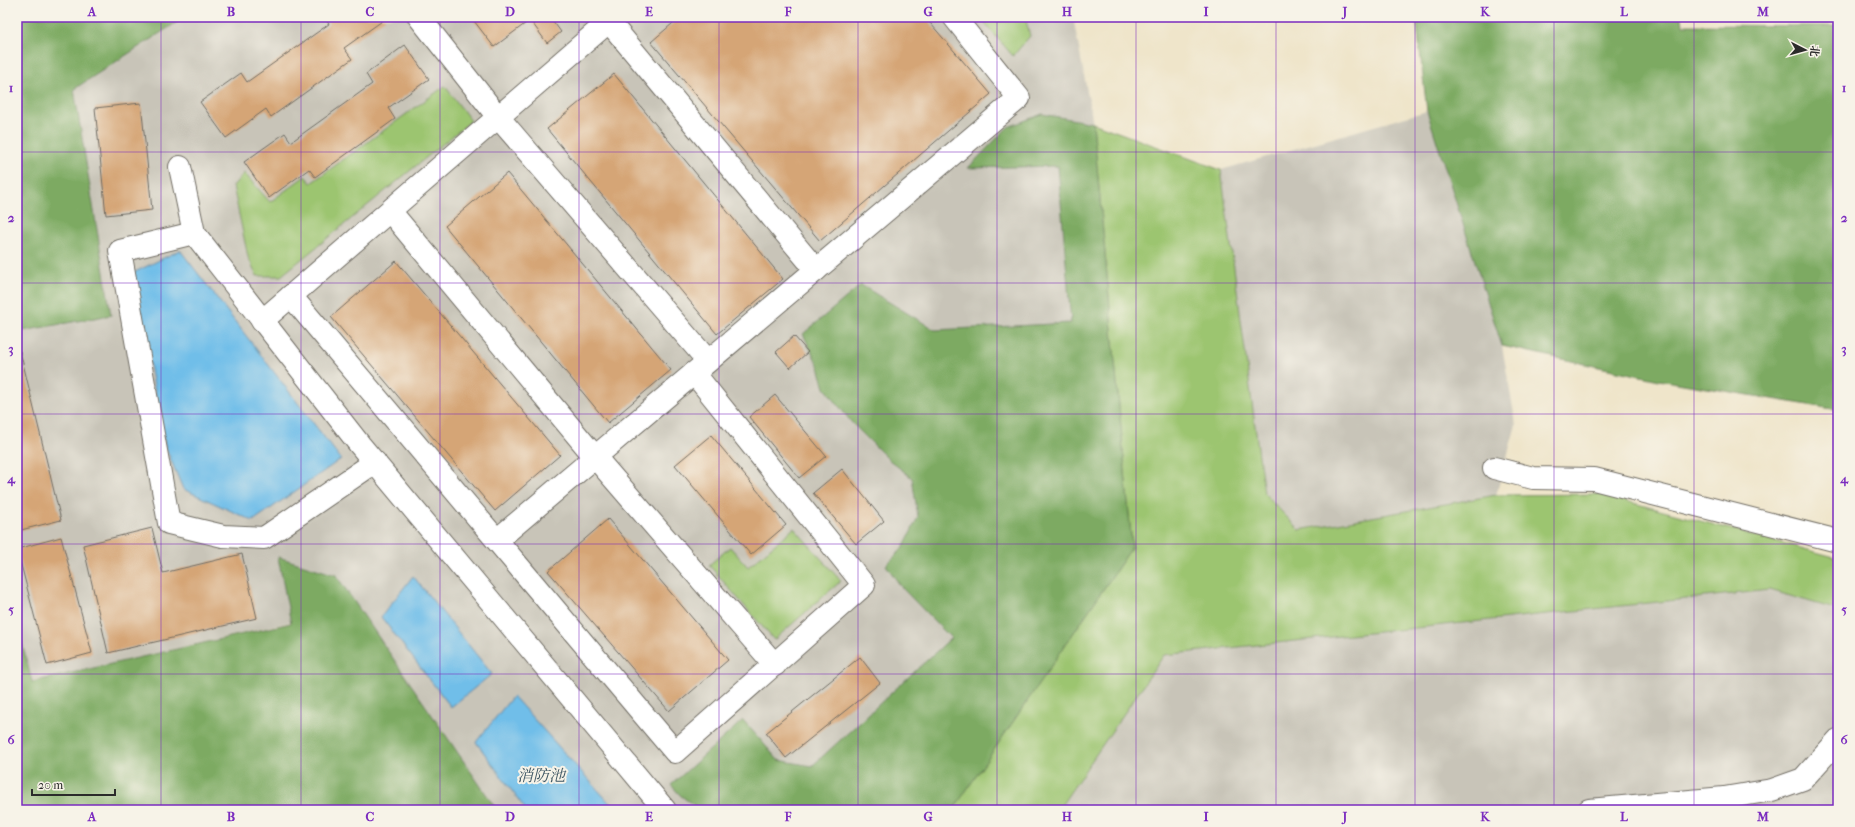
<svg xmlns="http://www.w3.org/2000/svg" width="1855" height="827" viewBox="0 0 1855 827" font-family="'IM FELL French Canon','Noto Serif SC',serif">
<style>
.industrial{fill:#c8c4b8}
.green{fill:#9cc570;stroke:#64784e}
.forest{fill:#7daa62;stroke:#546a46}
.water{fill:#6fbee9;stroke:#4d748a}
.building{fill:#d5a576}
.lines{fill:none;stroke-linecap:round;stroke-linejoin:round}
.minor-casing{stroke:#706c63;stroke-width:24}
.minor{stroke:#fff;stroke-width:22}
.grid{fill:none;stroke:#7b2cbf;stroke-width:1;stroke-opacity:0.55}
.labels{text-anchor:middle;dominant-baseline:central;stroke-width:4;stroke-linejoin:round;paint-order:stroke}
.water-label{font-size:16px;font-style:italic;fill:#3f5764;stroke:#f7f3e8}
.neatline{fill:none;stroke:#7b2cbf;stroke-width:1.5}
.grid-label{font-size:13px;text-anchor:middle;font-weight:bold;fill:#7b2cbf}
</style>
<rect width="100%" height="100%" fill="#f7f3e8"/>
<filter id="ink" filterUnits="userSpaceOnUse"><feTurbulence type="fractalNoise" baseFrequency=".025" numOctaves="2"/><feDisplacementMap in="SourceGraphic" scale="8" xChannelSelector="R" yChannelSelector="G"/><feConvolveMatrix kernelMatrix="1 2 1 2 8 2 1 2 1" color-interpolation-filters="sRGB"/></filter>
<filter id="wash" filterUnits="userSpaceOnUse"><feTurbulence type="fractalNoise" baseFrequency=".012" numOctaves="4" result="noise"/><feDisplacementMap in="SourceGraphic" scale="16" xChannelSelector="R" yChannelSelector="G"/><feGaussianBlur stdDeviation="0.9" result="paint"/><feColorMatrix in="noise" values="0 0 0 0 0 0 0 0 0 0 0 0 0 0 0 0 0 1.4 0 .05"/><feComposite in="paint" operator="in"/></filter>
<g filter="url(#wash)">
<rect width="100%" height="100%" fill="#efe5ca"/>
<!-- industrial -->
<g class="industrial">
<polygon points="185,17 1073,17 1093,123 1132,547 953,810 497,810 336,575 279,557 291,622 32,682 17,623 17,332 111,314 74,89"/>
<polygon points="1427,111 1502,346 1516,425 1496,495 1299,530 1264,493 1221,170"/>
<polygon points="1770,590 1838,610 1838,810 1058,810 1164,655"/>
</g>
<!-- green -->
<g class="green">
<polygon points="979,17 1025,17 1030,36 1013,56"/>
<polygon points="445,86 471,121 281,276 257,276 248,257 233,186 244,173 270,202 305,176 311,183"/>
<polygon points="1093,123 1221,170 1264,493 1299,530 1496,495 1600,494 1838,558 1838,610 1770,590 1164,655 1058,810 953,810 1132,547"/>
<polygon points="794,528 841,581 774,640 709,565 730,547 748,567"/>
</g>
<!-- forest -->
<g class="forest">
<polygon points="17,17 185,17 74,89 111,315 17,332"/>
<polygon points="1416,17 1682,17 1683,25 1838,26 1838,410 1659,380 1502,346 1427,111"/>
<polygon points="1042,114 1093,123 1132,547 953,810 700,810 680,795 671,785 743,720 778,760 812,766 951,638 902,588 886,565 903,548 918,517 912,478 888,459 852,423 825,388 819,367 803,334 861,285 935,330 1071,323 1058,166 968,168 1008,127"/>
<polygon points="278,557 336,575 497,810 17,810 17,623 32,682 291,623"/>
</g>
<!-- water -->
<g class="water">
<polygon points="180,250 341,459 253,521 183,489 165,446 133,273"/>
<polygon points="413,576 492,674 451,707 381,617"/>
<polygon points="513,696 616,810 526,810 476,742"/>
</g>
<g id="blocks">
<!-- building -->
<g class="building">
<polygon points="324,17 384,17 385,19 344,48 352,59 271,117 266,109 226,138 200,102 241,73 247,82 329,24"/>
<polygon points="471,17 550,17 561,32 547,43 530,20 494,47"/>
<polygon points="680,17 925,17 991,94 820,241 651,42"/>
<polygon points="405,45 429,79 388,108 395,119 315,177 309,169 269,198 244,162 285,133 291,142 372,84 366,74"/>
<polygon points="614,74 783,279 717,334 547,129"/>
<polygon points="141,103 152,210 106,215 95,108"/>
<polygon points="507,173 671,370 608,423 445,226"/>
<polygon points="396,261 560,455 495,511 331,317"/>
<polygon points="794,336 808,352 790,368 776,352"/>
<polygon points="20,351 61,520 17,531 17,352"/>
<polygon points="775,395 826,456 799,478 749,417"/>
<polygon points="711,435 786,525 751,555 675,465"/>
<polygon points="842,469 884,521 856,544 813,493"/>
<polygon points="608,519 728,660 669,711 548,571"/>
<polygon points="152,528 163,573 242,554 257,618 108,653 83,545"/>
<polygon points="61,537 92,653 47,665 17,549"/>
<polygon points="860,657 880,683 786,758 766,733"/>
</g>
</g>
</g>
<g filter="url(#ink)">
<use href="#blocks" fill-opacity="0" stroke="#706c63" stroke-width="1"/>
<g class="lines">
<defs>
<g id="minor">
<polyline points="419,17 498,117 708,361"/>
<polyline points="605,17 816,270"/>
<polyline points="180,167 194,233 360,445 665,810"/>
<polyline points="390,211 595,457 775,665"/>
<polyline points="194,233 120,251 169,523 223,536 264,538 375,462"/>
<polyline points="291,296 675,752 864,585 694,373"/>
<polyline points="262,321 614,17"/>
<polyline points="1494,468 1533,478 1594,479 1838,541"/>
<polyline points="497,540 1019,98 954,17"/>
<polyline points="1589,810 1724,798 1772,790 1803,779 1838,740"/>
</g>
</defs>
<!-- minor casing -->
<use href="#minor" class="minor-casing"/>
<!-- minor -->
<use href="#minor" class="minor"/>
</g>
</g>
<!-- grid -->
<path class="grid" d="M161,17V810M301,17V810M440,17V810M579,17V810M719,17V810M858,17V810M997,17V810M1136,17V810M1276,17V810M1415,17V810M1554,17V810M1694,17V810M17,152H1838M17,283H1838M17,414H1838M17,544H1838M17,674H1838"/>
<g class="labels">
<!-- water labels -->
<g class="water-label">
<text x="541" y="775">消防池</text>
</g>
</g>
<!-- margin -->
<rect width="1855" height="827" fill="none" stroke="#f7f3e8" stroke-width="44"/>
<!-- north arrow -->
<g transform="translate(1805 50) rotate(96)" stroke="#f7f3e8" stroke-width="3" paint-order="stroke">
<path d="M0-3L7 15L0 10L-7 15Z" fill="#2b2b2b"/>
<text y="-6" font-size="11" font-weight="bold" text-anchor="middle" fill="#2b2b2b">北</text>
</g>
<!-- scale -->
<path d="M32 789v6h83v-6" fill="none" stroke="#2b2b2b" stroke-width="2"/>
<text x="38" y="789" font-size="12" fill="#2b2b2b" stroke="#f7f3e8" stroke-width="3" paint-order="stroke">20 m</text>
<rect x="22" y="22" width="1811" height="783" class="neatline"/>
<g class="grid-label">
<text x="92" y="16">A</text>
<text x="231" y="16">B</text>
<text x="370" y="16">C</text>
<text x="510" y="16">D</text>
<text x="649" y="16">E</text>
<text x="788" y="16">F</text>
<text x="928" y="16">G</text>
<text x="1067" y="16">H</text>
<text x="1206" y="16">I</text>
<text x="1345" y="16">J</text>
<text x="1485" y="16">K</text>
<text x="1624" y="16">L</text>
<text x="1763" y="16">M</text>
<text x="11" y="92">1</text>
<text x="1844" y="92">1</text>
<text x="11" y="222">2</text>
<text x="1844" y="222">2</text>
<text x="11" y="353">3</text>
<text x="1844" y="353">3</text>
<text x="11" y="483">4</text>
<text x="1844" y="483">4</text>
<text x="11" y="614">5</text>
<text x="1844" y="614">5</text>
<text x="11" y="744">6</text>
<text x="1844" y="744">6</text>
<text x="92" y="821">A</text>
<text x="231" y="821">B</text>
<text x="370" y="821">C</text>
<text x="510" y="821">D</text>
<text x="649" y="821">E</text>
<text x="788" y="821">F</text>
<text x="928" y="821">G</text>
<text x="1067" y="821">H</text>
<text x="1206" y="821">I</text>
<text x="1345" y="821">J</text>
<text x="1485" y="821">K</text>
<text x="1624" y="821">L</text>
<text x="1763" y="821">M</text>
</g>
</svg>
